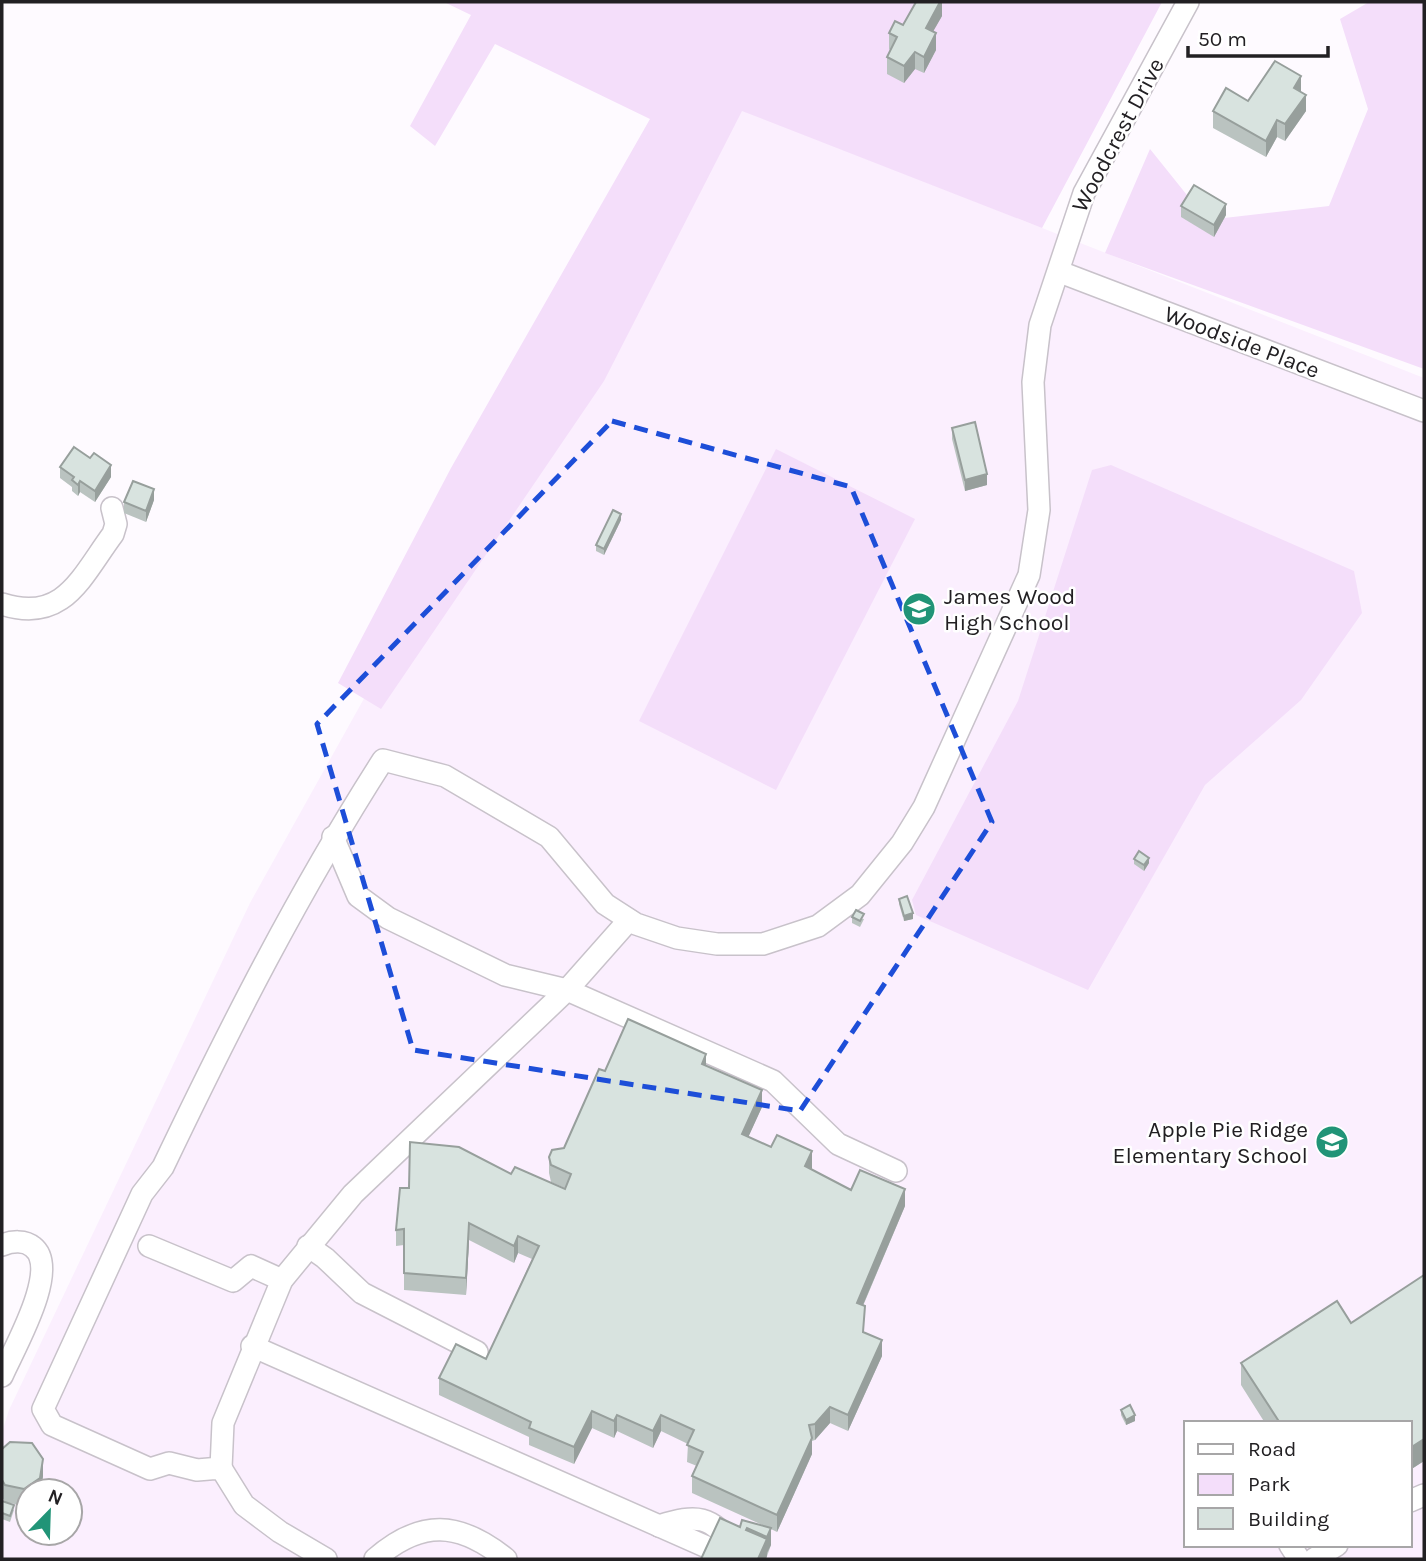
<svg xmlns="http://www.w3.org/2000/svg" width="1426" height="1561" viewBox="0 0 1426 1561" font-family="Karla,sans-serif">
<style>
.built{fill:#fbeffe;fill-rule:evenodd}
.green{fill:#f4defa}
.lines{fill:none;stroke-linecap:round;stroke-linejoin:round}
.minor-casing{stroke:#c8c2ca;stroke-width:24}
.minor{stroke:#fff;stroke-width:21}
.wall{fill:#bac3c0}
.shaded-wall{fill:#979f9c}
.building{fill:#d8e3df;stroke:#979f9c;stroke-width:2}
.marked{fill:none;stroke:#1d4ed8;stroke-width:5;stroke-dasharray:14 9;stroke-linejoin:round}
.labels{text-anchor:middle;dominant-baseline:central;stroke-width:5;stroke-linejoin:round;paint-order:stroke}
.street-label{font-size:23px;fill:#222023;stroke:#fff}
.poi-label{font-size:23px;fill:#222023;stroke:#fff;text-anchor:start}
</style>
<rect width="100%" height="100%" fill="#fefaff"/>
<!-- built -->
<path class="built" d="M701,94L1424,378V1559H2V1432L9,1410L250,903ZM1186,1423H1410V1545H1186ZM28,1491H70V1533H28Z"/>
<!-- green -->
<g class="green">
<polygon points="444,2 1162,2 1042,228 742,111 604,381 381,709 338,683 451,468 650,119 495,44 435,146 410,126 471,15"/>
<polygon points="1369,2 1424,2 1424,369 1105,253 1150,149 1207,220 1329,206 1368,109 1340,19"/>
<polygon points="776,449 915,519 776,790 639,721"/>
<polygon points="1111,465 1354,571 1362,613 1301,700 1205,785 1088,990 916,915 912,900 1018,701 1092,470"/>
</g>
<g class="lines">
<defs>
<g id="minor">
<polyline points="1060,272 1424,411"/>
<path d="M2,604C64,624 81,577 113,534L116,524L112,508"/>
<polyline points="333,837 358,896 388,918 505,975 567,990 773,1081 838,1144 896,1171"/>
<path d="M2,1245C12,1241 25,1240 33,1247C61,1269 13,1350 2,1376"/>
<polyline points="149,1246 233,1281 251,1266 282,1280"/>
<polyline points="308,1246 325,1258 362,1293 477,1352"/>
<polyline points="252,1346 734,1559"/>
<polyline points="221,1468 223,1423 282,1280 353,1194 567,990 629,920"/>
<polyline points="1410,1501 1424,1495"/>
<path d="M659,1526C697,1514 711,1515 735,1548"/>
<polyline points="1290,1545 1299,1559"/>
<path d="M326,1559L280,1532L244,1505L221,1468L197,1470L169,1463L150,1469L52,1425L43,1409L142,1194L163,1167C230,1027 299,891 383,760L445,776L549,837L605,904L636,924L677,938L717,944H763L818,926L860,895L902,843L924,807L1029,575L1039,510L1033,382L1040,325L1084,193L1188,2"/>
<path d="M375,1559C421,1519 459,1521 506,1559"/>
<polyline points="1314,1559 1337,1545"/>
</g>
</defs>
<!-- minor casing -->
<use href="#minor" class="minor-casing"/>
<!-- minor -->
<use href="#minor" class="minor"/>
</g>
<!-- wall -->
<g class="wall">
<polygon points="942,2 942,16 933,31 936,50 924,73 915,69 904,83 887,74 887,57 890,50 889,49 889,33"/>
<polygon points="1301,92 1306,111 1285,141 1277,137 1266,157 1213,128 1213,111 1248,101"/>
<polygon points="1181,206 1226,215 1214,237 1181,217"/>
<polygon points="952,428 987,485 965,491 952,439"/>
<polygon points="60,467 111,477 95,502 80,492 78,496 72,491 72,487 60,478"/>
<polygon points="154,500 146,522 124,513 124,502"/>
<polygon points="621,520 604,555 596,551 596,545"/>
<polygon points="1134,859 1149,863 1144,871 1134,864"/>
<polygon points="899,899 913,919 904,921 899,904"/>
<polygon points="852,917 864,919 860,927 852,923"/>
<polygon points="706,1065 762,1107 748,1137 812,1168 811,1170 851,1190 905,1206 863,1306 864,1332 882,1356 848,1431 830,1423 815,1440 812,1441 812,1454 777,1532 771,1529 771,1545 766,1559 701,1559 740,1527 767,1527 692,1493 692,1476 697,1466 687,1462 688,1444 661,1431 653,1448 617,1431 614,1438 592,1428 574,1464 529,1445 529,1437 439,1395 439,1378 486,1359 532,1259 518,1253 514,1263 469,1240 466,1295 404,1290 404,1245 396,1246 396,1230 409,1188 511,1174 565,1189 565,1188 551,1182 549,1173 549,1157"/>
<polygon points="1424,1275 1424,1461 1410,1470 1410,1423 1265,1423 1241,1385 1241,1363 1351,1323"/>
<polygon points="1121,1410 1135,1421 1126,1425 1121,1415"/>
<polygon points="2,1449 43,1476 41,1491 28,1491 24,1506 5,1502 2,1497"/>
<polygon points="2,1501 14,1510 10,1522 2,1519"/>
</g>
<!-- shaded-wall -->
<g class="shaded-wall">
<polygon points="940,2 942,2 942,16 926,44 926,28"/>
<polygon points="936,33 936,50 924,73 924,57"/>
<polygon points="915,52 915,69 904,83 904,66"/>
<polygon points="1301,76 1301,92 1294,88"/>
<polygon points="1306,95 1306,111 1285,141 1285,124"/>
<polygon points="1277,120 1277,137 1266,157 1266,141"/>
<polygon points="1226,204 1226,215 1214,237 1214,225"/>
<polygon points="111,465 111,477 95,502 95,491"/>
<polygon points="987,474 987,485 965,491 965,480"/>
<polygon points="80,481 80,492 78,496 78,485"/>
<polygon points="154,489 154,500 146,522 146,511"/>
<polygon points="621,514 621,520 604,555 604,549"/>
<polygon points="1149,858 1149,863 1144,871 1144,865"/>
<polygon points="913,913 913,919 904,921 904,916"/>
<polygon points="706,1054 706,1071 702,1064"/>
<polygon points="762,1090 762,1107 742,1151 742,1134"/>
<polygon points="812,1151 812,1168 805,1183 805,1166"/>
<polygon points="905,1189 905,1206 857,1319 857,1303"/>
<polygon points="469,1223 469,1240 466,1295 466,1278"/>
<polygon points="518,1236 518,1253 514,1263 514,1246"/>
<polygon points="882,1340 882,1356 848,1431 848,1415"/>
<polygon points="830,1407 830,1423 815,1440 815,1424"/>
<polygon points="592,1411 592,1428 574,1464 574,1447"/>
<polygon points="617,1415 617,1431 614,1438 614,1421"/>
<polygon points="661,1415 661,1431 653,1448 653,1431"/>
<polygon points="1135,1415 1135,1421 1126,1425 1126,1420"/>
<polygon points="812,1438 812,1454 777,1532 777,1515"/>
<polygon points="1424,1439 1424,1461 1410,1470 1410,1448"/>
<polygon points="43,1459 43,1476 41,1491 28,1491 28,1503 24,1506 24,1489"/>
<polygon points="771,1528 771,1545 767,1553 767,1537"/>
<polygon points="767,1539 767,1556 766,1559 758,1559"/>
</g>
<!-- building -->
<g class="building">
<polygon points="916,2 940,2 926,28 936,33 924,57 915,52 904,66 887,57 897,37 889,33 895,21 903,25"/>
<polygon points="1275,61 1301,76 1294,88 1306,95 1285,124 1277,120 1266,141 1213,111 1226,88 1248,101"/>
<polygon points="1194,185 1226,204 1214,225 1181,206"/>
<polygon points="975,422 987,474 965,480 952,428"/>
<polygon points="74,447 90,458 94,453 111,465 95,491 80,481 78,485 72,480 74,477 60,467"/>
<polygon points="133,481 154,489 146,511 124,502"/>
<polygon points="613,510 621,514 604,549 596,545"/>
<polygon points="1139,851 1149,858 1144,865 1134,859"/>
<polygon points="907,896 913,913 904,916 899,899"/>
<polygon points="856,910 864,914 860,921 852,917"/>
<polygon points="628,1019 706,1054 702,1064 762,1090 742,1134 771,1147 777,1135 812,1151 805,1166 851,1190 860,1170 905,1189 857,1303 865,1306 863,1332 882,1340 848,1415 830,1407 815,1424 809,1425 812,1438 777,1515 692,1476 703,1452 687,1445 694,1430 661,1415 653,1431 617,1415 614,1421 592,1411 574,1447 529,1428 531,1422 439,1378 456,1344 486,1359 539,1246 518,1236 514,1246 469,1223 466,1278 404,1273 404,1229 396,1230 400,1188 409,1188 410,1142 459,1147 511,1174 515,1167 565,1189 571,1174 551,1165 549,1157 552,1150 564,1148 599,1069 605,1071"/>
<polygon points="1424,1275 1424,1439 1410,1448 1410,1423 1280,1423 1241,1363 1337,1301 1351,1323"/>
<polygon points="1130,1405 1135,1415 1126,1420 1121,1410"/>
<polygon points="10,1442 32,1443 43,1459 40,1478 24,1489 5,1485 2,1480 2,1449"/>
<polygon points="2,1501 14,1505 10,1516 2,1513"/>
<polygon points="720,1518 740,1527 742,1520 771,1528 767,1537 747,1528 746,1530 767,1539 758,1559 701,1559"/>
</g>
<!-- marked area -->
<path class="marked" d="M612,421L851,487L992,822L800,1111L413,1050L317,724Z"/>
<!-- icons -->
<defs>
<symbol id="school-disc" viewBox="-11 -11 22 22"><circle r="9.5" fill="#219477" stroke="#fff"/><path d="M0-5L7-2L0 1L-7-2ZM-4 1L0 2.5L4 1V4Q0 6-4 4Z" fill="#fff"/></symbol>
</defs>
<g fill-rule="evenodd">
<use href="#school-disc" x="900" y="590" width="38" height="38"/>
<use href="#school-disc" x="1313" y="1123" width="38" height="38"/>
</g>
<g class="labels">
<!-- street labels -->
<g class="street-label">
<text transform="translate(1118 135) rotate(-62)">Woodcrest Drive</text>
<text transform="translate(1242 342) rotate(21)">Woodside Place</text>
</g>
<!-- poi labels -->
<g class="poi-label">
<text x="944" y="596">James Wood<tspan x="944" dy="26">High School</tspan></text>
<text x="1308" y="1129" text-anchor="end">Apple Pie Ridge<tspan x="1308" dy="26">Elementary School</tspan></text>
</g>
</g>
<!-- border -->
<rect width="1426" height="1561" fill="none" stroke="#222023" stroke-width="7"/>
<!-- legend -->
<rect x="1184" y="1421" width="228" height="126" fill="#ffffff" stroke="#a7a6a7" stroke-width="2"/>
<rect x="1198" y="1444" width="35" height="10" fill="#ffffff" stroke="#a7a6a7" stroke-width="2"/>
<text x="1248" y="1456" font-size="21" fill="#222023">Road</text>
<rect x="1198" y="1474" width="35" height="21" fill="#f4defa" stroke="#a7a6a7" stroke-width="2"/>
<text x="1248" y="1491" font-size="21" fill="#222023">Park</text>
<rect x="1198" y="1508" width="35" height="21" fill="#d8e3df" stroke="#a7a6a7" stroke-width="2"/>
<text x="1248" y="1526" font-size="21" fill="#222023">Building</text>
<!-- north arrow -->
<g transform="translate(49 1512) rotate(23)"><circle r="33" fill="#ffffff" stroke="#a7a6a7" stroke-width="2"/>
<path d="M0-5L12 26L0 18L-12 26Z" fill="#219477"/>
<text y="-10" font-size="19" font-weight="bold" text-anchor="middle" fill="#222023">N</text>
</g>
<!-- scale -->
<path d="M1188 46v10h140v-10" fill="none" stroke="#222023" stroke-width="3.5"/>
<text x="1198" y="46" font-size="21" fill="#222023" stroke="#ffffff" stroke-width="5" paint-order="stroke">50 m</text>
</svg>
